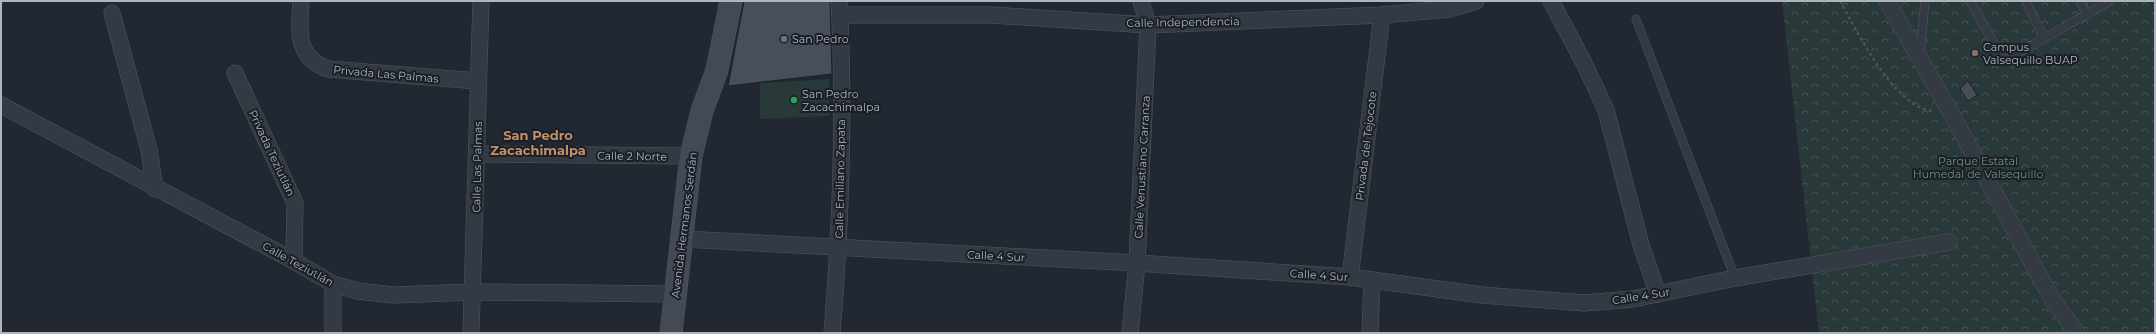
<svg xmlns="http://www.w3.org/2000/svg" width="2156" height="334" viewBox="0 0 2156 334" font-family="Montserrat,sans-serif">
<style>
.park{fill:url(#park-crowns)}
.garden{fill:#293838}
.building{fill:#484f5b;stroke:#1c2129}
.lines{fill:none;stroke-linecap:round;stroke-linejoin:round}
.lane-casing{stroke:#525761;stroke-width:9}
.street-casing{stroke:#525761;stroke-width:17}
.secondary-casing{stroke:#525761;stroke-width:23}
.path{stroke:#465558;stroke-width:2.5;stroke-dasharray:3 3;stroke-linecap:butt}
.lane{stroke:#343a43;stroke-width:8}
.street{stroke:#343a43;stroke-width:16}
.secondary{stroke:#434955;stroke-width:22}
.worship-dot{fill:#6b7280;stroke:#1a1f27;stroke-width:1.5}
.education-dot{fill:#8d6e63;stroke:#1a1f27;stroke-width:1.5}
.leisure-dot{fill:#2e9e5b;stroke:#1a1f27;stroke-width:1.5}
.labels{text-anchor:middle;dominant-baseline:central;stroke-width:4;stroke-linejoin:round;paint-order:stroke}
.street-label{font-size:11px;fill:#aeb4c0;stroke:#1a1f27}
.poi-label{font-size:11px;fill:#aeb4c0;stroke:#1a1f27;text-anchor:start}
.park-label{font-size:11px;fill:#719279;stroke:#1a1f27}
.quarter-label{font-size:13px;font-weight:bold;fill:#c39166;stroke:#1a1f27}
</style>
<defs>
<pattern id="park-crowns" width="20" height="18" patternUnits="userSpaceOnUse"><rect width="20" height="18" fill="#293838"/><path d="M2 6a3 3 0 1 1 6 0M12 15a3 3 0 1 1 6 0" fill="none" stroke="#465253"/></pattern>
</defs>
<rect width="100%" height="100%" fill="#212832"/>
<!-- park -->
<polygon class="park" points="1782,1 2155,1 2155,333 1819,333"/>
<!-- garden -->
<polygon class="garden" points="829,79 829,116 760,119 760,83"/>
<!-- building -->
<g class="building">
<polygon points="744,1 830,1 832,74 728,86"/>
<polygon points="1968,81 1977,95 1968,101 1960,89"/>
</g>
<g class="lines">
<defs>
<g id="lane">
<polyline points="1970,1 2004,61 2110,1"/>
<polyline points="2026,1 2044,39"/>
<polyline points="2080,1 2087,15"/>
<polyline points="1636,19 1735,278"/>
<polyline points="1920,53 1925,1"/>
</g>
<g id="street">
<path d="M301,1C299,30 295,57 328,69L478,81"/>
<polyline points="1551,1 1584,63 1606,110 1641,245 1658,294"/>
<polyline points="1887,1 1951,113 2052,299 2077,333"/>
<polyline points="112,13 149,150 155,189"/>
<polyline points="840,15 991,15 1148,25 1382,15 1449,9 1476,1"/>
<polyline points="235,73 295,203 294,261"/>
<polyline points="1,105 294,261 333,284 358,291 393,295 473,292 676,294"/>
<polyline points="478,154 691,156"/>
<polyline points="683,239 1137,263 1350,277 1482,295 1584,303 1633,299 1735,278 1949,242"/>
<polyline points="1350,277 1382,15"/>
<polyline points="333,333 333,284"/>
<polyline points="471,333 481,1"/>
<path d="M832,333C841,223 845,111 839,1"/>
<polyline points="1130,333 1137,263 1148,25 1141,1"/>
<polyline points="1370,333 1372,280"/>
</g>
<polyline id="secondary" points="671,333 691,156 702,111 717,70 731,1"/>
</defs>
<!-- lane casing -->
<use href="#lane" class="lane-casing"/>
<!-- street casing -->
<use href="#street" class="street-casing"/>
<!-- secondary casing -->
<use href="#secondary" class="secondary-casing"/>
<!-- path -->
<path class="path" d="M1840,1C1858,32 1893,107 1933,111"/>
<!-- lane -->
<use href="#lane" class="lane"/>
<!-- street -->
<use href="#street" class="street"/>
<!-- secondary -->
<use href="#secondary" class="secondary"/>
</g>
<!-- markers -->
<circle class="worship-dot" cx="784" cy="39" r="4"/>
<circle class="education-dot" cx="1975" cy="53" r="4"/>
<circle class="leisure-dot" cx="794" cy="100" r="4"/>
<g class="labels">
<!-- street labels -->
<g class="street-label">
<text transform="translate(1183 22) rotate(-1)">Calle Independencia</text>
<text transform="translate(386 74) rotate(5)">Privada Las Palmas</text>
<text transform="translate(1366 146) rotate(-83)">Privada del Tejocote</text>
<text transform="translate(272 153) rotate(65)">Privada Teziutlán</text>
<text transform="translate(632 156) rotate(1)">Calle 2 Norte</text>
<text transform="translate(477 167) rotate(-89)">Calle Las Palmas</text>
<text transform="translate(1142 167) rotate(-87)">Calle Venustiano Carranza</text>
<text transform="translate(840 179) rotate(-89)">Calle Emiliano Zapata</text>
<text transform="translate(684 225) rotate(-83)">Avenida Hermanos Serdán</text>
<text transform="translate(996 256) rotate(3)">Calle 4 Sur</text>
<text transform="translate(298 264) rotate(29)">Calle Teziutlán</text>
<text transform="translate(1319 275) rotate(4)">Calle 4 Sur</text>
<text transform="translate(1641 296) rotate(-9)">Calle 4 Sur</text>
</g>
<!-- poi labels -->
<g class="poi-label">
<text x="792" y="39">San Pedro</text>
<text x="1983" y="47">Campus<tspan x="1983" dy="13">Valsequillo BUAP</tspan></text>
<text x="802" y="94">San Pedro<tspan x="802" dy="13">Zacachimalpa</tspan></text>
</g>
<!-- park labels -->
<g class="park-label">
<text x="1978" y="161">Parque Estatal<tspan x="1978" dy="13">Humedal de Valsequillo</tspan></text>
</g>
<!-- quarter labels -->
<g class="quarter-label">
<text x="538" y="135">San Pedro<tspan x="538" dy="15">Zacachimalpa</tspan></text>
</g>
</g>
<!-- border -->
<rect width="2156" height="334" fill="none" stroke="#aeb4c0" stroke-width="4"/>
</svg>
